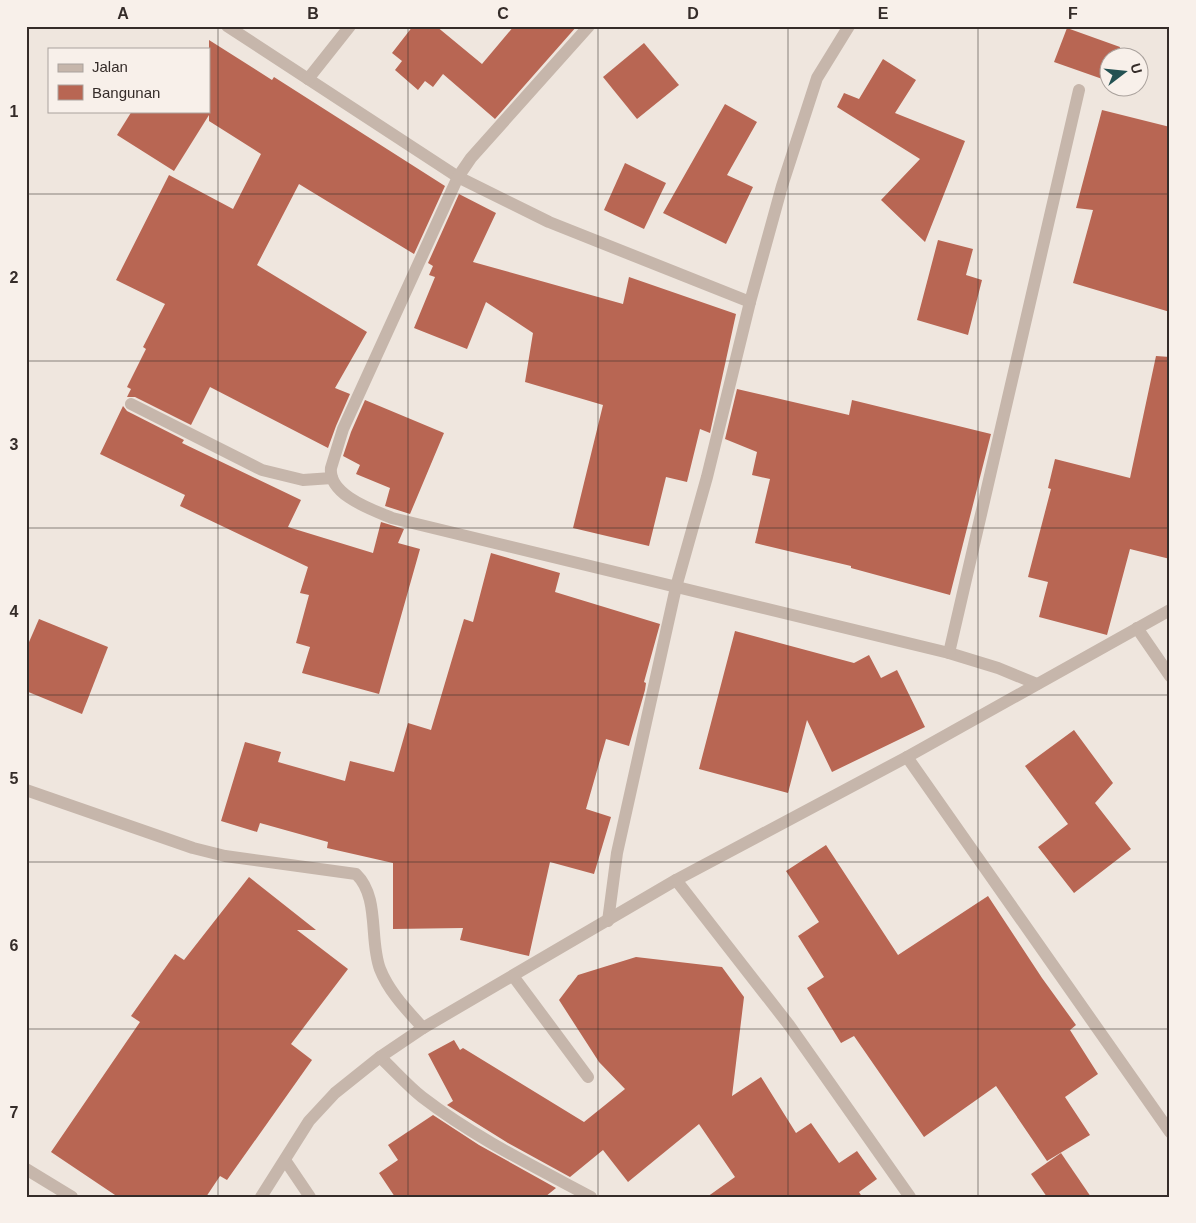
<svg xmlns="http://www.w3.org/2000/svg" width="1196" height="1223" viewBox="0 0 1196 1223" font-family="Arial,sans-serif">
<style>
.building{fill:#b86653}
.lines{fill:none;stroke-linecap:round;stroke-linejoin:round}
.minor{stroke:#c6b6ab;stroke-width:12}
.grid{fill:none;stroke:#352c29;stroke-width:1;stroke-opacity:0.55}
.neatline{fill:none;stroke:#352c29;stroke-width:2}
.grid-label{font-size:16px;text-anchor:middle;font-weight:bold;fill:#352c29}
</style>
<rect width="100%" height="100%" fill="#efe6de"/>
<!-- building -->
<g class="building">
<polygon points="413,26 436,26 482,64 514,26 577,26 495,119 443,74 433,87 425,81 418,90 395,70 402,61 392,53"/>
<polygon points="1067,28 1120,47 1117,58 1108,58 1108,81 1054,62"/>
<polygon points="209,40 272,80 274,77 445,186 414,254 299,184 257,265 367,332 335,388 350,394 336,426 328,448 210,387 191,425 135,397 127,397 131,389 127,387 146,349 143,347 165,304 116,280 169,175 233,209 261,154 209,121 209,115 174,171 117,135 132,111 209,111"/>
<polygon points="644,43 679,85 637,119 603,77"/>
<polygon points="883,59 916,80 895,113 965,141 925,242 881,200 920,159 837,107 844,93 859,99"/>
<polygon points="725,104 757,122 727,175 753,187 726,244 663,213"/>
<polygon points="1102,110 1170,127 1170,312 1073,283 1093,210 1076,208"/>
<polygon points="625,163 666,183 644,229 604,210"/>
<polygon points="459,194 496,213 473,262 623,304 629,277 736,314 710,433 700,429 687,482 666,477 649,546 573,528 603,405 525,382 533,333 486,302 467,349 414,328 435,277 429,275 433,266 428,263"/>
<polygon points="938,240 973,249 966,275 982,280 968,335 917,320"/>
<polygon points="1156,356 1170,357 1170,559 1130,549 1107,635 1039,617 1048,582 1028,577 1051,489 1048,488 1055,459 1130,478"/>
<polygon points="737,389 849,415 852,400 991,434 950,595 851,568 851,566 755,543 770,479 752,475 757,452 725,439"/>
<polygon points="365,400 444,433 410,514 385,506 390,488 356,474 360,465 343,456 351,432"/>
<polygon points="123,406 127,411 184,440 182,443 301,500 288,527 373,553 381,522 404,529 398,543 420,549 379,694 302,673 310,647 296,643 309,595 300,593 308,567 180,506 185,495 100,454"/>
<polygon points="491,553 560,573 555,592 660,624 644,682 646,683 645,690 629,746 606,739 586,809 611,817 594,874 550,862 529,956 460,940 463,928 393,929 393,863 327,848 328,842 260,823 257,832 221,821 245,742 281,752 278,762 345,781 350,761 394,772 408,723 431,730 464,619 473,622"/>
<polygon points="39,619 108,647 82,714 26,691 26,649"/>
<polygon points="735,631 854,663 869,655 881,678 897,670 925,727 832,772 807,720 788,793 699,769"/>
<polygon points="1074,730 1113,783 1095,803 1131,849 1074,893 1038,847 1068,824 1025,766"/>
<polygon points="826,845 898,955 988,896 1042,978 1076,1025 1070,1030 1098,1074 1065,1097 1090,1135 1047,1161 996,1086 924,1137 854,1036 841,1043 807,988 824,977 798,936 819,922 786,871"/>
<polygon points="249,877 316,930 297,930 348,969 291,1044 312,1060 227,1180 220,1176 206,1197 118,1197 51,1152 140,1022 131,1016 175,954 184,960"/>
<polygon points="636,957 722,967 744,997 732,1096 761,1077 796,1133 811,1123 839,1163 857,1151 877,1179 859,1192 862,1197 707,1197 735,1177 699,1124 628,1182 603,1150 570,1177 508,1143 447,1105 453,1101 428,1054 454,1040 460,1050 463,1048 584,1122 625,1089 599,1062 559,1000 578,975"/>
<polygon points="433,1115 479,1145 556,1188 545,1197 395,1197 379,1173 398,1160 388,1145"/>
<polygon points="1061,1153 1091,1197 1047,1197 1031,1174"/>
</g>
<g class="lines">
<!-- minor -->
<g class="minor">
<polyline points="227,26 458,177 549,222 750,302"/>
<path d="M589,26L471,158L458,177L343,429L331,468C328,495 373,510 392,518L949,653L998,668L1037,684"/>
<polyline points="308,79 350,26"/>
<polyline points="131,404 262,470 303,480 332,478"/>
<polyline points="1137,628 1170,676"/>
<polyline points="949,653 1079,90"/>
<polyline points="907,757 1170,1132"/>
<path d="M26,790L193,848L225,856L356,874C380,897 369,940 380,969C389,992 407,1010 423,1028"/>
<polyline points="676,880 789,1025 910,1197"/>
<polyline points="608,921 617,853 676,587 707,477 750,302 782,186 817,78 849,26"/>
<polyline points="513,976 588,1077"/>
<path d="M380,1057C394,1070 407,1085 422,1097C474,1137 533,1166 591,1197"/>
<polyline points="285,1160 310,1197"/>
<polyline points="26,1169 72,1197"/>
<polyline points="261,1197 309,1121 335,1093 380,1057 423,1028 676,880 907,757 1170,610"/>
</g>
</g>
<!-- grid -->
<path class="grid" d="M218,26V1197M408,26V1197M598,26V1197M788,26V1197M978,26V1197M26,194H1170M26,361H1170M26,528H1170M26,695H1170M26,862H1170M26,1029H1170"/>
<!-- border -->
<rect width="1196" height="1223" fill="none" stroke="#f8f0ea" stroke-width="55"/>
<!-- legend -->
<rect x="48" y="48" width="162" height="65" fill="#f8f0ea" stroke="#aaa29d"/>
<rect x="58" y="64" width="25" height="8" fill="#c6b6ab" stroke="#aaa29d"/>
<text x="92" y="72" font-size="15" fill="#352c29">Jalan</text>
<rect x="58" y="85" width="25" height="15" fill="#b86653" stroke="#aaa29d"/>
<text x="92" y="98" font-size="15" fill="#352c29">Bangunan</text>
<!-- north arrow -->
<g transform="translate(1124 72) rotate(74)"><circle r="24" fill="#f8f0ea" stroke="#aaa29d"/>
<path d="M0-4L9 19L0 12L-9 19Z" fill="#235152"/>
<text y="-8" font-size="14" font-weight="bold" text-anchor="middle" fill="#352c29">U</text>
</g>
<rect x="28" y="28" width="1140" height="1168" class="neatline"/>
<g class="grid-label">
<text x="123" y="19">A</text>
<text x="313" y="19">B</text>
<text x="503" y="19">C</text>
<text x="693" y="19">D</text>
<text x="883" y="19">E</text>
<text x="1073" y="19">F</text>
<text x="14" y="117">1</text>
<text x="14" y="283">2</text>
<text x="14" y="450">3</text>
<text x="14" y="617">4</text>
<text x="14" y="784">5</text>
<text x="14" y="951">6</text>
<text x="14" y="1118">7</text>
</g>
</svg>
